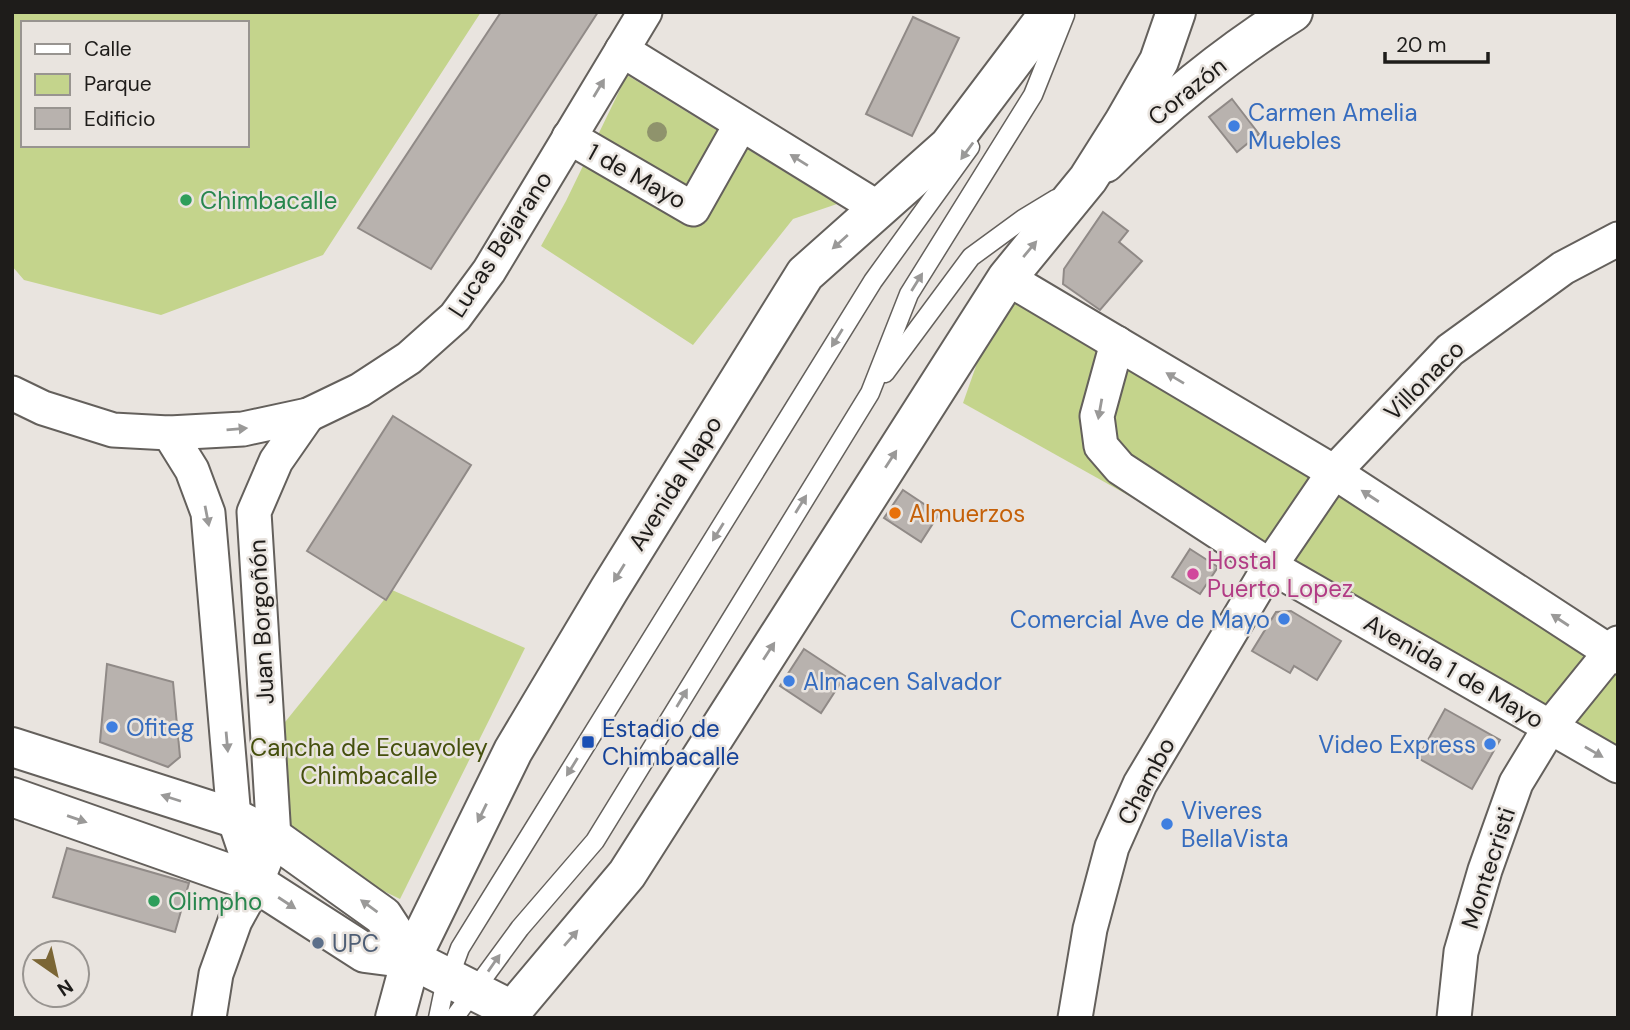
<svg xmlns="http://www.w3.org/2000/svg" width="1630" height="1030" viewBox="0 0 1630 1030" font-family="'DM Sans',sans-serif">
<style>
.green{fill:#c4d48c;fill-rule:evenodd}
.building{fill:#b8b2ae;stroke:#908a87;stroke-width:2}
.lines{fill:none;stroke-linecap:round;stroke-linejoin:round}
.lane-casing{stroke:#64605c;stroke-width:21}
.street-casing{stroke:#64605c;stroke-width:37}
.secondary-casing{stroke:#64605c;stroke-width:42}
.primary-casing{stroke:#64605c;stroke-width:42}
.lane{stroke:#fff;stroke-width:18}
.street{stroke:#fff;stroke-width:33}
.secondary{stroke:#fff;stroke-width:38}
.primary{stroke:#fff;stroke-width:38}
.tree{fill:#8f936c}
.oneway{fill:#9a9998}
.shop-dot{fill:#3f7fe0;stroke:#e9e4df;stroke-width:2.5}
.leisure-dot{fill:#2e9e5b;stroke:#e9e4df;stroke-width:2.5}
.food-dot{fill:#e8710a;stroke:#e9e4df;stroke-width:2.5}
.hotel-dot{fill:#d1479c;stroke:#e9e4df;stroke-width:2.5}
.transit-dot{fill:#1a4fb4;stroke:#e9e4df;stroke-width:2.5}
.service-dot{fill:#5c6f8a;stroke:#e9e4df;stroke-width:2.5}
.labels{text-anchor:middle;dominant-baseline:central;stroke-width:5;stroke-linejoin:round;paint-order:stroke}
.street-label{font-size:24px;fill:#1e1c1a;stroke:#e9e4df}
.shop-label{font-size:24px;fill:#366cbe;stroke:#e9e4df;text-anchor:start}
.leisure-label{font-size:24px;fill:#27864d;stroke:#e9e4df;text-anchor:start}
.food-label{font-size:24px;fill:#c56008;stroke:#e9e4df;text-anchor:start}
.hotel-label{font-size:24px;fill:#b23c85;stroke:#e9e4df;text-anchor:start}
.transit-label{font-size:24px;fill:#164399;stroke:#e9e4df;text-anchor:start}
.park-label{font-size:24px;fill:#45500d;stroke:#e9e4df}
.service-label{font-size:24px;fill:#4e5e75;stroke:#e9e4df;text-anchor:start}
</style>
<rect width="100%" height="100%" fill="#e9e4df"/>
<!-- green -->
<g class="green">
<path d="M12,12H481L323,255L161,315L24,280L12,266ZM23,23H247V145H23Z"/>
<polygon points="627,75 837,204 793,219 693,345 541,246 566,201"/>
<polygon points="1007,278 1618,649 1618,769 963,403"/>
<polygon points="392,590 525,648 400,899 274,838 281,727"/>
</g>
<!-- building -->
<g class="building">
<polygon points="501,12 598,12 431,269 358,228"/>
<polygon points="913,17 959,38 912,136 866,114"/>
<polygon points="1232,99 1259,134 1237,152 1209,117"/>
<polygon points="1103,212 1128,231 1119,242 1142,261 1100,310 1063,284 1064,269"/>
<polygon points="393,416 471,465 386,600 307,551"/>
<polygon points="903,490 939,514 921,542 884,518"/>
<polygon points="1190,549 1218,567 1200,594 1172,577"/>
<polygon points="1291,611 1341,641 1317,680 1294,666 1290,673 1252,651 1276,612"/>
<polygon points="804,649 845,676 821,713 780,686"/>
<polygon points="107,664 173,682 180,757 168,767 100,742"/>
<polygon points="1445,709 1500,740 1472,789 1418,758"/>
<polygon points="67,848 189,883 175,932 53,897"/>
</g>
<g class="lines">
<defs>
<g id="lane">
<polyline points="885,373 971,257 1023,219 1056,199"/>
<polyline points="438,1018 443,994 460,948 873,281 970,147"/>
<polyline points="454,1018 520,928 595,841 870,393 909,294 1033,95 1065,15"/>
</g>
<g id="street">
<polyline points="622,50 878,208"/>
<polyline points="569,137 693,209 741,124"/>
<polyline points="1007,278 1334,472 1618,657"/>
<polyline points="1117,343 1097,416 1101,446 1120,468 1270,566 1618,766"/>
<polyline points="12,393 43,408 113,430 169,433 243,429 308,415 360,390 409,358 455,317 489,271 645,12"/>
<polyline points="169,433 192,470 208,513 234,818 256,883"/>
<polyline points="209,1018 216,974 235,921 256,883 274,838 254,512 276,461 308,415"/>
<polyline points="1075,1018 1090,929 1112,847 1140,784 1270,566 1334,472 1450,350 1563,268 1618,239"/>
<polyline points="1454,1018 1461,952 1485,870 1516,783 1550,727 1618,643"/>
</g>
<g id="secondary">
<path d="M1105,163C1160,108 1227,53 1293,12"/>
<polyline points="12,747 234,818 274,838 383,916 411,959"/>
<polyline points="12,797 256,883 365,953 411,959 512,1010"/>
</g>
<g id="primary">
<polyline points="395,1018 411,959 513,751 609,590 805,274 949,146 1050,12"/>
<polyline points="506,1018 627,874 1007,278 1088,179 1124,122 1159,61 1176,12"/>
</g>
</defs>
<!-- lane casing -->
<use href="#lane" class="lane-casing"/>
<!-- street casing -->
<use href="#street" class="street-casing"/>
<!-- secondary casing -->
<use href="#secondary" class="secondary-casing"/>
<!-- primary casing -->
<use href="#primary" class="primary-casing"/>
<!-- lane -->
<use href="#lane" class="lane"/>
<!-- street -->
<use href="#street" class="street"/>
<!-- secondary -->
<use href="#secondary" class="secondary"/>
<!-- primary -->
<use href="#primary" class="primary"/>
</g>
<!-- trees -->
<circle class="tree" cx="657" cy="132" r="10"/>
<!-- one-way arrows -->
<defs><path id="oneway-solid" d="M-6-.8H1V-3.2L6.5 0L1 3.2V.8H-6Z" transform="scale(1.75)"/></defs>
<g class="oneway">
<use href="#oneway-solid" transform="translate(599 88) rotate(-59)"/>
<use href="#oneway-solid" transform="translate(967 151) rotate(126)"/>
<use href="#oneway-solid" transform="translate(799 160) rotate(-148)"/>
<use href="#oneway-solid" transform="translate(840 242) rotate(138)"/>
<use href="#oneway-solid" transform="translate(1030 249) rotate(-50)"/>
<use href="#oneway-solid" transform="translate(917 282) rotate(-58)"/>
<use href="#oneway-solid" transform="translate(837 338) rotate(122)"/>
<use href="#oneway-solid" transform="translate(1175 378) rotate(-149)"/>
<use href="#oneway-solid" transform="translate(1100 409) rotate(100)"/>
<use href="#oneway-solid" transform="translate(237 429) rotate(-5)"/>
<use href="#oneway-solid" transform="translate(891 459) rotate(-57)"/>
<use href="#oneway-solid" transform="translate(1370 496) rotate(-147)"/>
<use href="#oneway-solid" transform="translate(801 504) rotate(-58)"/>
<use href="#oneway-solid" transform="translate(207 516) rotate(79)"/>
<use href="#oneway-solid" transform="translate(718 532) rotate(122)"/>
<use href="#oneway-solid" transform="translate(619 573) rotate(122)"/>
<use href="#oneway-solid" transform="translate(1560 620) rotate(-147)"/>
<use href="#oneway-solid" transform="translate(769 651) rotate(-57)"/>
<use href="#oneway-solid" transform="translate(682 698) rotate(-59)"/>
<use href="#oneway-solid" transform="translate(227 742) rotate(85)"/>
<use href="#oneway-solid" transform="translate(1594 752) rotate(30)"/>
<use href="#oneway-solid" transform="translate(572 767) rotate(122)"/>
<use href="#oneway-solid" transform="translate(171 798) rotate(-162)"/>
<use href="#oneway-solid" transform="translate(482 813) rotate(116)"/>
<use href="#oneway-solid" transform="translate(77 819) rotate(19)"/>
<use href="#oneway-solid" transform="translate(287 903) rotate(33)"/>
<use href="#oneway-solid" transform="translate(369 906) rotate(-144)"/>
<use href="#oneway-solid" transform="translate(571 938) rotate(-49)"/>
<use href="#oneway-solid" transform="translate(494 963) rotate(-55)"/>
</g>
<!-- markers -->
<g class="shop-dot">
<circle cx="1234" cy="126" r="7"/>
<circle cx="1284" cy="619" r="7"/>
<circle cx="789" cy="681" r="7"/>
<circle cx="112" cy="727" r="7"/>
<circle cx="1490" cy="744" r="7"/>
<circle cx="1167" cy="824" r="7"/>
</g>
<g class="leisure-dot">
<circle cx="186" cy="200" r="7"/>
<circle cx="154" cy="901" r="7"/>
</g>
<circle class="food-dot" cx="895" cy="513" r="7"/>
<circle class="hotel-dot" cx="1193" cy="574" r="7"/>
<rect class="transit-dot" x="581" y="735" width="14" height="14" rx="3.5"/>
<circle class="service-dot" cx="318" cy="943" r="7"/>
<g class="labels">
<!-- street labels -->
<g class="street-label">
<text transform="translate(1187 91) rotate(-39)">Corazón</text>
<text transform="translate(637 176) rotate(29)">1 de Mayo</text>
<text transform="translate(500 244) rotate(-57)">Lucas Bejarano</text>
<text transform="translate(1424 380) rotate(-45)">Villonaco</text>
<text transform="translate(675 483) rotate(-58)">Avenida Napo</text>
<text transform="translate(261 622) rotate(-93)">Juan Borgoñón</text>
<text transform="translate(1454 671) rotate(30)">Avenida 1 de Mayo</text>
<text transform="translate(1146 781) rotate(-62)">Chambo</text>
<text transform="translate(1488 868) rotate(-72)">Montecristi</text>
</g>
<!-- shop labels -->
<g class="shop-label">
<text x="1248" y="112">Carmen Amelia<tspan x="1248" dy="28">Muebles</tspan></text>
<text x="1270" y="619" text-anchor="end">Comercial Ave de Mayo</text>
<text x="803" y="681">Almacen Salvador</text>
<text x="126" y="727">Ofiteg</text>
<text x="1476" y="744" text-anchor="end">Video Express</text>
<text x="1181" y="810">Viveres<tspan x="1181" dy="28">BellaVista</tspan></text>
</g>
<!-- leisure labels -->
<g class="leisure-label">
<text x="200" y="200">Chimbacalle</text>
<text x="168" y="901">Olimpho</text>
</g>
<!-- food labels -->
<g class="food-label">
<text x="909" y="513">Almuerzos</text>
</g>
<!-- hotel labels -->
<g class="hotel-label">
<text x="1207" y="560">Hostal<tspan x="1207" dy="28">Puerto Lopez</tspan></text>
</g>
<!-- transit labels -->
<g class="transit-label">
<text x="602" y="728">Estadio de<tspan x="602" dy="28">Chimbacalle</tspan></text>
</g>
<!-- park labels -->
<g class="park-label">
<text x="369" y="747">Cancha de Ecuavoley<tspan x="369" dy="28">Chimbacalle</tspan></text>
</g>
<!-- service labels -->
<g class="service-label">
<text x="332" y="943">UPC</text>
</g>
</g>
<!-- border -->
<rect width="1630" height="1030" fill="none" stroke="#1e1c1a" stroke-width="28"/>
<!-- legend -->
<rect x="21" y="21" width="228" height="126" fill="#e9e4df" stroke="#989490" stroke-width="2"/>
<rect x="35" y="44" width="35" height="10" fill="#ffffff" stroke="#989490" stroke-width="2"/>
<text x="84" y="56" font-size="21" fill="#1e1c1a">Calle</text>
<rect x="35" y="74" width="35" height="21" fill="#c4d48c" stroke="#989490" stroke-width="2"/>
<text x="84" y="91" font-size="21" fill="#1e1c1a">Parque</text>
<rect x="35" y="108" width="35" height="21" fill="#b8b2ae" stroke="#989490" stroke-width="2"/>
<text x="84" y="126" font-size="21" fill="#1e1c1a">Edificio</text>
<!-- north arrow -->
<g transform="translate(56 974) rotate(146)"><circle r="33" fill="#e9e4df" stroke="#989490" stroke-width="2"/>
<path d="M0-5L12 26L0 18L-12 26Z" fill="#7b6635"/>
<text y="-10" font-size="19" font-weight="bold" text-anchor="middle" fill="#1e1c1a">N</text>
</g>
<!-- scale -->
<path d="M1385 52v10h103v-10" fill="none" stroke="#1e1c1a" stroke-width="3.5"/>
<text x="1396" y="52" font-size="21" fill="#1e1c1a" stroke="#e9e4df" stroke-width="5" paint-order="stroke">20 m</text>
</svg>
